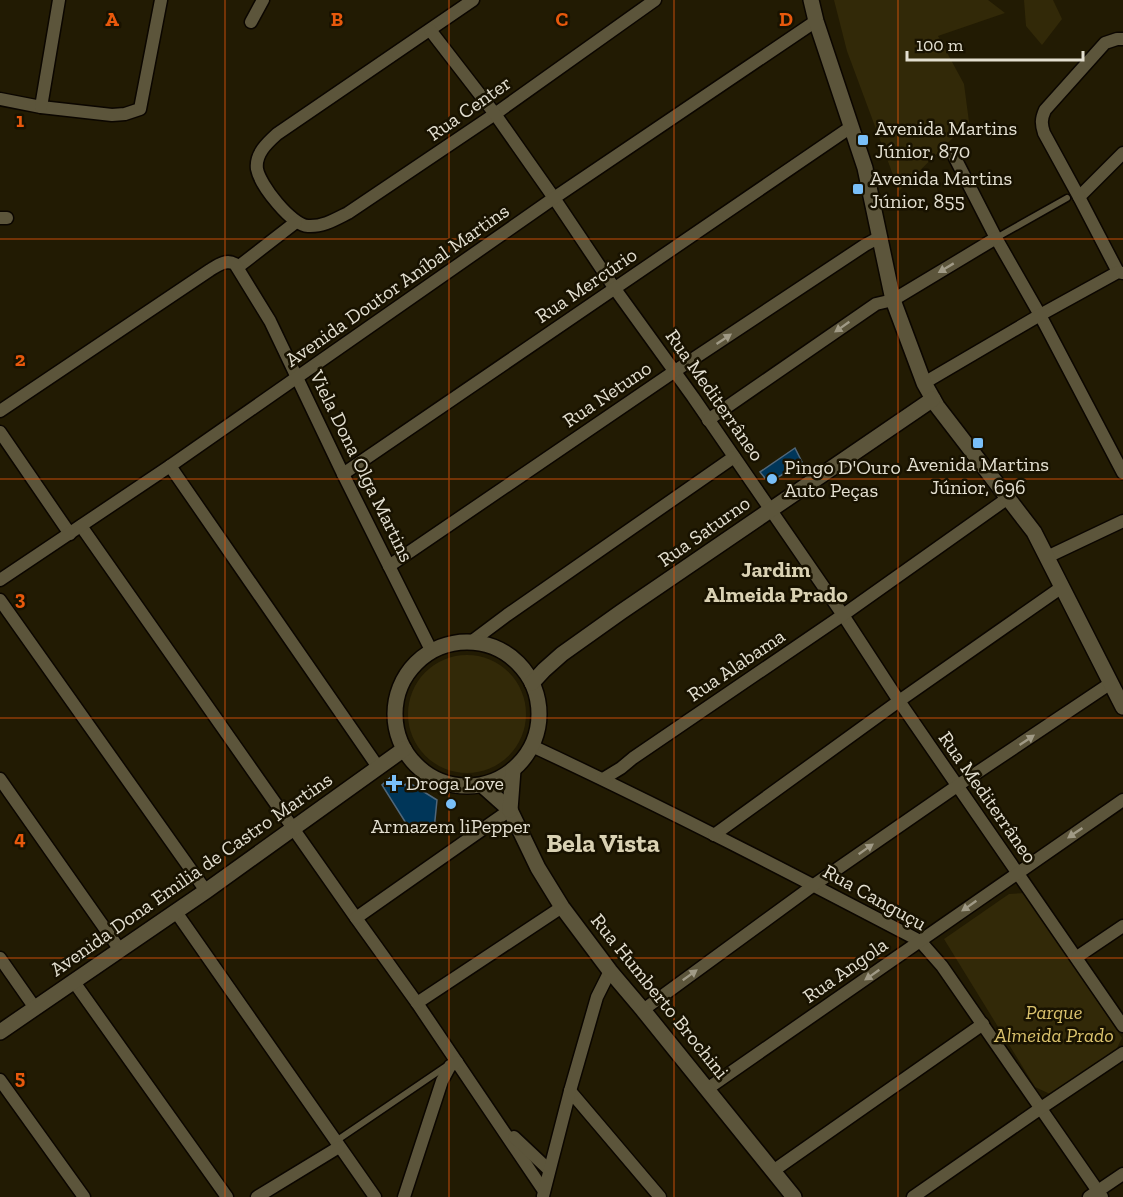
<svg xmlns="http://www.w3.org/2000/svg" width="1123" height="1197" viewBox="0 0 1123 1197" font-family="'Zilla Slab',serif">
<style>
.green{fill:#322908}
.building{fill:#003659;stroke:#50677a;stroke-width:1.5}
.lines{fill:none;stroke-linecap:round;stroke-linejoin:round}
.service-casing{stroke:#0b0600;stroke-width:9}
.minor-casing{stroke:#0b0600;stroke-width:15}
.tertiary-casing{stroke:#0b0600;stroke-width:18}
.service{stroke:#5c553b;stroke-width:6}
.minor{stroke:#5c553b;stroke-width:12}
.tertiary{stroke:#5c553b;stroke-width:15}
.oneway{fill:#a09a86}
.grid{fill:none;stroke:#e8590c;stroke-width:1.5;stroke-opacity:0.55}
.poi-dot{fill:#79bff8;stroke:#181200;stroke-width:2}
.labels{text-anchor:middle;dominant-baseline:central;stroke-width:5;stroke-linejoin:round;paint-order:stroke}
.street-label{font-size:20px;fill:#e3dfd0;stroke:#181200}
.poi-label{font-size:20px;fill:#e3dfd0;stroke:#181200;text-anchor:start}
.park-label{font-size:20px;font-style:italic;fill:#dbc36d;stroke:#181200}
.quarter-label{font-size:22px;font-weight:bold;fill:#d9d1b3;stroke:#181200}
.district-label{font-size:26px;font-weight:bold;fill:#d9d1b3;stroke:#181200}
.grid-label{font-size:20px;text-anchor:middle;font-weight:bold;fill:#e8590c;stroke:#181200;stroke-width:5;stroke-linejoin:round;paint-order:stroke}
</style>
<rect width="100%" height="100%" fill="#221b03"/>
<!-- green -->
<g class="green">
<polygon points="834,0 988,0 1005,13 938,36 964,84 969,122 899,191 847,51"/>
<polygon points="1024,0 1053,0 1062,19 1042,45 1026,26"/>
<circle cx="467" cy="714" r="59"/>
<polygon points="1025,893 1122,1038 1114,1054 1050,1094 1035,1087 944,939 1009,894"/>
</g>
<!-- building -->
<g class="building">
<polygon points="795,448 802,462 769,483 760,472"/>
<polygon points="392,776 405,785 408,782 437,800 434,830 414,823 409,828 382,785"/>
</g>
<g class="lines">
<defs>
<g id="service">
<polyline points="996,238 1067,198"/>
<polyline points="336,1141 445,1067"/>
</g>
<g id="minor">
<path d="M473,0L277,134C267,143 255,154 257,169C260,185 291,225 308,226C323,227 336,219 348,213L495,114L655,0"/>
<polyline points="251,22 263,0"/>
<polyline points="430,30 495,114 554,198 615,289 693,397 843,615 899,701 1123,1026"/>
<polyline points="0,99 41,107 112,115 125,114 140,109 161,0"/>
<polyline points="41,107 59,0"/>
<polyline points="953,154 996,238 1040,315 1123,473"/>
<polyline points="1079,197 1123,153"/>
<polyline points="0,218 7,218"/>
<polyline points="238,267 296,222"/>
<path d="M1118,272L1079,197L1044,133C1041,124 1041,119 1045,110L1105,43L1117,39H1123"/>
<polyline points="924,383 1040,315 1118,272 1123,273"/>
<path d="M0,411L210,270C218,265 226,259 235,264L270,321L343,474L432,652"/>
<polyline points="708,420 876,304 893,300 996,238"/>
<polyline points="0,432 70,534"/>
<polyline points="170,466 378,767"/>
<polyline points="343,474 851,127"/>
<polyline points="81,526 356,918 417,1003 544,1191"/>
<polyline points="1047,557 1123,521"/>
<polyline points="389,566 675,371 865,245 880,237"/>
<polyline points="0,580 170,466 554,198 816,21"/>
<polyline points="0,600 206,891"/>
<polyline points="471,642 507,615 734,457"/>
<path d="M532,746C663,807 792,874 920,941L942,966L1102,1197"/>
<polyline points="0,779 120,950"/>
<polyline points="603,779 621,768 633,758 843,615 1008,498"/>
<polyline points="714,835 899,701 1062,587"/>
<polyline points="176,912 375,1197"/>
<polyline points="356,918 510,810"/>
<polyline points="1077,957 1123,926"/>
<polyline points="0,958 35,1008"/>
<polyline points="74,982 227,1197"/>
<polyline points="417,1003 562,907"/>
<polyline points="643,1010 814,885 957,786 1111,683"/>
<polyline points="0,1080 84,1197"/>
<polyline points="707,1089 1123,800"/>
<polyline points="570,1091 660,1197"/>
<polyline points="514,1137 549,1170"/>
<polyline points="773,1171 983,1024"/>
<polyline points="543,1196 570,1091 597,997 610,971"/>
<polyline points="257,1197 339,1147"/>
<polyline points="404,1197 442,1081 450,1066 457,1062"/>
<polyline points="913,1197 1041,1108 1123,1053"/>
<polyline points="1089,1197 1123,1174"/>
</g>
<g id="tertiary">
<polyline points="811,0 816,21 865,168 893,300 924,383 937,406 1034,532 1123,707"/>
<circle cx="467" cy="714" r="72"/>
<polyline points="532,683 544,670 562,654 621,612 933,399"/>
<polyline points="482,785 510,810 538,868 562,907 610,971 643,1010 794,1197"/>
<polyline points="510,810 513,770"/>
<polyline points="0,1032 206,891 404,749"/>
</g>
</defs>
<!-- service casing -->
<use href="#service" class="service-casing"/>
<!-- minor casing -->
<use href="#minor" class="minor-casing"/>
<!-- tertiary casing -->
<use href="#tertiary" class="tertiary-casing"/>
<!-- service -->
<use href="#service" class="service"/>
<!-- minor -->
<use href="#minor" class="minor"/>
<!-- tertiary -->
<use href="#tertiary" class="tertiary"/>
</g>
<!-- one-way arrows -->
<defs><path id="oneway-solid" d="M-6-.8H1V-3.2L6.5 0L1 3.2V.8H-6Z" transform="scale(1.5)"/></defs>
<g class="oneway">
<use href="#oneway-solid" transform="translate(946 268) rotate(149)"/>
<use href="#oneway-solid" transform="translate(842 327) rotate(145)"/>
<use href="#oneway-solid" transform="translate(724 339) rotate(-34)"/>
<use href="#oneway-solid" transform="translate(1027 740) rotate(-34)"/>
<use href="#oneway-solid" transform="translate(1075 833) rotate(146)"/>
<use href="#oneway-solid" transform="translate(866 849) rotate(-35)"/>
<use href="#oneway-solid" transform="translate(969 906) rotate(145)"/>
<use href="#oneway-solid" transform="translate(690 975) rotate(-36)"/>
<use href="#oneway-solid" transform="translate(872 975) rotate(145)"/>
</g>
<!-- grid -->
<path class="grid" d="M225,0V1197M449,0V1197M674,0V1197M898,0V1197M0,239H1123M0,479H1123M0,718H1123M0,958H1123"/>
<!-- markers -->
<g class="poi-dot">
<rect x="857" y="134" width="12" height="12" rx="3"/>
<rect x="852" y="183" width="12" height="12" rx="3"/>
<rect x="972" y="437" width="12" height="12" rx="3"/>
<circle cx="772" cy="479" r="6"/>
<path d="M391 774h6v6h6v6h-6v6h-6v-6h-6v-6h6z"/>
<circle cx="451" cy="804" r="6"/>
</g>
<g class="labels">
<!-- street labels -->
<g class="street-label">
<text transform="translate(469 108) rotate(-35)">Rua Center</text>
<text transform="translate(397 285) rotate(-35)">Avenida Doutor Aníbal Martins</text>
<text transform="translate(586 285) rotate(-34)">Rua Mercúrio</text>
<text transform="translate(607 394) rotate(-34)">Rua Netuno</text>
<text transform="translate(715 395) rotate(55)">Rua Mediterrâneo</text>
<text transform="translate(362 466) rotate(64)">Viela Dona Olga Martins</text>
<text transform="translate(704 531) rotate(-35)">Rua Saturno</text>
<text transform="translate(736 665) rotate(-34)">Rua Alabama</text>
<text transform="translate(988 797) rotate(55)">Rua Mediterrâneo</text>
<text transform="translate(191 874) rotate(-35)">Avenida Dona Emilia de Castro Martins</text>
<text transform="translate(875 897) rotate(29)">Rua Canguçu</text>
<text transform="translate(845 970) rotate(-35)">Rua Angola</text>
<text transform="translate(660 996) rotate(51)">Rua Humberto Brochini</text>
</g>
<!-- poi labels -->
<g class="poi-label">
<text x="875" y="128">Avenida Martins<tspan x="875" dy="23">Júnior, 870</tspan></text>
<text x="870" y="178">Avenida Martins<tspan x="870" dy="23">Júnior, 855</tspan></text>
<text x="978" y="464" text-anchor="middle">Avenida Martins<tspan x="978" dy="23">Júnior, 696</tspan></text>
<text x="784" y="467">Pingo D'Ouro<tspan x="784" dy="23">Auto Peças</tspan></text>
<text x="406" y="783">Droga Love</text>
<text x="451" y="826" text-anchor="middle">Armazem liPepper</text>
</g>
<!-- park labels -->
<g class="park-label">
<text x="1054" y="1012">Parque<tspan x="1054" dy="23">Almeida Prado</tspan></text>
</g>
<!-- quarter labels -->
<g class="quarter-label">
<text x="776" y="569">Jardim<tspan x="776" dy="25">Almeida Prado</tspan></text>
</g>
<!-- district labels -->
<g class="district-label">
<text x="603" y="843">Bela Vista</text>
</g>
</g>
<g class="grid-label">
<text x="112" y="26">A</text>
<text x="337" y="26">B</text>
<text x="562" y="26">C</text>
<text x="786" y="26">D</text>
<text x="20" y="127">1</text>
<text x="20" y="366">2</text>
<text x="20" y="605">3</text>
<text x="20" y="845">4</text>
<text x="20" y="1084">5</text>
</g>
<!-- scale -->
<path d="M907 51v9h176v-9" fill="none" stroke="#e3dfd0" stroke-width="3"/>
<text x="916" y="51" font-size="18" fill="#e3dfd0" stroke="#181200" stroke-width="4.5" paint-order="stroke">100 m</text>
</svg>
